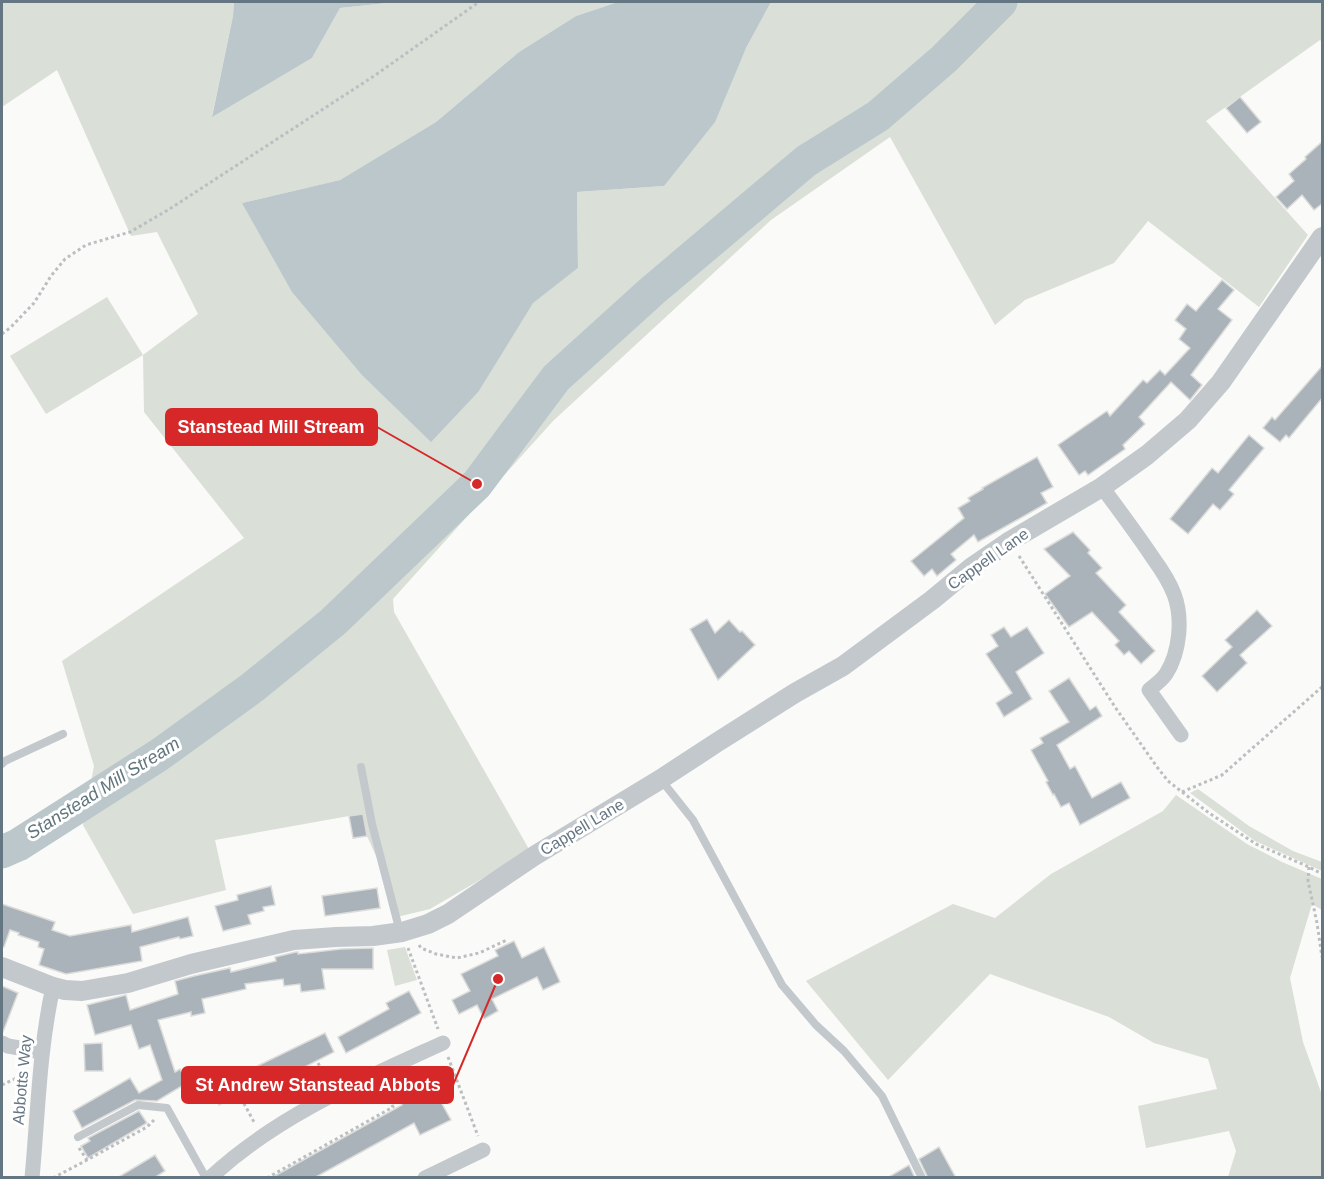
<svg xmlns="http://www.w3.org/2000/svg" width="1324" height="1179" viewBox="0 0 1324 1179" font-family="Arial,sans-serif">
<style>
.green{fill:#dadfd7}
.water{fill:#bbc7cb}
.lines{fill:none;stroke-linecap:round;stroke-linejoin:round}
.river{stroke:#bbc7cb;stroke-width:33}
.building{fill:#aab3b9;stroke:#dcdcda;stroke-width:1.5}
.path{stroke:#bbbfc2;stroke-width:3;stroke-dasharray:3 3;stroke-linecap:butt}
.service{stroke:#c3c8cc;stroke-width:8}
.minor{stroke:#c3c8cc;stroke-width:15}
.tertiary{stroke:#c3c8cc;stroke-width:20}
.labels{text-anchor:middle;dominant-baseline:central;stroke-width:6;stroke-linejoin:round;paint-order:stroke}
.street-label{font-size:16px;fill:#657683;stroke:#fff}
.water-label{font-size:18px;font-style:italic;fill:#60757c;stroke:#fff}
.leader{fill:none;stroke:#d62828;stroke-width:2}
.callout-dot{fill:#d62828;stroke:#fff;stroke-width:2}
.callout{fill:#d62828;stroke:#d62828;stroke-width:2}
.callout-label{font-size:18px;text-anchor:middle;font-weight:bold;fill:#fff}
</style>
<rect width="100%" height="100%" fill="#fafaf8"/>
<!-- green -->
<g class="green">
<polygon points="2,2 234,2 233,16 212,116 312,58 340,8 396,2 618,2 576,16 519,52 436,122 340,180 242,203 479,391 532,303 578,268 577,192 664,186 746,48 771,2 1322,2 1322,42 1320,40 1206,121 1308,235 1259,307 1148,221 1114,263 1025,300 995,325 890,137 771,220 553,421 393,599 394,612 530,851 430,909 393,918 376,856 367,836 353,839 349,816 215,840 226,890 133,914 83,825 94,766 62,661 244,538 144,412 143,355 46,414 10,356 107,297 143,355 198,314 157,232 131,236 57,70 2,107"/>
<polygon points="1198,789 1249,826 1293,851 1322,862 1322,871 1255,841 1190,793"/>
<polygon points="1176,795 1247,844 1282,862 1322,879 1322,910 1312,904 1290,978 1303,1042 1322,1095 1322,1177 1228,1177 1236,1151 1229,1131 1146,1148 1138,1106 1217,1089 1208,1059 1154,1043 1109,1017 990,974 888,1080 806,981 953,904 995,918 1051,874 1163,811"/>
<polygon points="405,947 417,980 395,986 387,950"/>
</g>
<!-- water -->
<g class="water">
<polygon points="234,2 396,2 340,8 312,58 212,117 233,16"/>
<polygon points="618,2 771,2 746,48 715,122 664,186 577,192 578,268 533,303 479,391 431,442 362,375 292,292 242,203 340,180 436,122 519,52 576,16"/>
</g>
<g class="lines">
<!-- river -->
<polyline class="river" points="2,852 18,845 159,755 253,687 333,622 477,484 556,378 652,291 806,161 878,116 944,59 1001,2"/>
</g>
<!-- building -->
<g class="building">
<polygon points="1240,97 1261,122 1247,133 1226,108"/>
<polygon points="1323,141 1323,203 1314,210 1302,195 1287,209 1276,197 1294,181 1289,174 1306,159 1305,157"/>
<polygon points="1222,280 1234,290 1218,309 1232,320 1191,375 1202,385 1190,400 1171,382 1139,417 1145,424 1123,445 1125,449 1088,475 1085,471 1079,475 1058,445 1107,411 1110,416 1143,380 1147,383 1160,370 1165,375 1190,348 1179,339 1186,329 1175,320 1187,304 1196,311"/>
<polygon points="1323,365 1323,397 1289,438 1286,435 1280,442 1263,428 1272,417 1275,420"/>
<polygon points="1249,435 1264,448 1229,490 1234,494 1220,510 1213,504 1188,534 1170,519 1212,468 1218,473"/>
<polygon points="1037,457 1053,487 1041,493 1047,503 978,542 974,535 951,554 956,560 937,576 932,569 924,576 911,561 964,518 958,508 970,501 968,498 983,489 982,488"/>
<polygon points="1073,532 1090,550 1088,553 1102,568 1096,573 1126,605 1119,612 1155,651 1141,664 1129,651 1124,655 1115,645 1119,641 1092,612 1069,627 1045,594 1070,576 1044,549"/>
<polygon points="1257,610 1272,626 1240,655 1247,663 1217,692 1202,676 1232,647 1225,640"/>
<polygon points="707,619 715,633 729,620 740,632 742,631 755,645 718,680 690,629"/>
<polygon points="1004,627 1011,637 1027,627 1044,653 1016,672 1032,699 1004,717 996,703 1012,693 986,654 998,646 991,635"/>
<polygon points="1069,678 1090,710 1096,706 1102,716 1057,745 1070,769 1075,766 1092,798 1121,782 1130,798 1080,825 1069,803 1061,807 1054,794 1053,795 1046,782 1048,781 1031,750 1043,743 1040,738 1069,722 1049,691"/>
<polygon points="363,814 367,836 353,838 349,816"/>
<polygon points="271,886 275,905 263,907 264,911 248,915 251,924 223,931 215,906 238,900 237,895"/>
<polygon points="377,888 380,908 325,916 322,896"/>
<polygon points="2,904 55,922 52,930 70,936 131,925 132,932 188,917 193,936 180,939 179,937 140,947 142,961 66,974 39,965 44,949 38,947 39,942 18,935 19,933 10,930 4,947 2,947"/>
<polygon points="514,941 522,958 544,947 560,982 543,990 537,977 492,999 498,1011 484,1019 477,1005 459,1014 452,1000 470,991 461,974 498,956 495,950"/>
<polygon points="373,948 373,969 322,969 325,989 301,992 300,984 284,986 283,979 245,984 246,989 202,999 205,1013 191,1016 191,1012 158,1020 175,1072 180,1069 187,1083 157,1101 135,1100 82,1128 73,1111 130,1078 139,1093 162,1080 150,1045 139,1049 131,1025 95,1035 87,1005 126,995 130,1010 178,994 175,981 194,976 230,968 231,972 276,961 275,957 296,952 298,952 298,954 341,949"/>
<polygon points="2,986 18,993 3,1032 2,1031"/>
<polygon points="409,991 421,1013 346,1053 338,1037 389,1009 386,1003"/>
<polygon points="325,1033 334,1052 297,1071 296,1068 219,1105 210,1087 248,1068 249,1070"/>
<polygon points="102,1043 103,1071 85,1071 84,1044"/>
<polygon points="440,1074 451,1097 441,1102 451,1120 420,1135 414,1123 314,1178 271,1178 402,1105 399,1099 423,1087 421,1083"/>
<polygon points="139,1111 147,1123 88,1158 81,1146 90,1141 88,1138"/>
<polygon points="939,1147 956,1178 928,1178 919,1159"/>
<polygon points="155,1155 165,1171 154,1178 117,1178"/>
<polygon points="909,1165 915,1178 887,1178"/>
</g>
<g class="lines">
<!-- path -->
<g class="path">
<polyline points="2,334 11,327 34,303 51,276 65,259 86,245 130,232 168,210 374,76 479,2"/>
<polyline points="1019,556 1115,707 1157,767 1168,781 1209,813 1256,844 1309,867 1322,874"/>
<polyline points="1182,792 1222,775 1322,687"/>
<polyline points="1309,867 1308,881 1317,923 1322,957"/>
<polyline points="419,945 421,948 436,954 457,958 479,953 507,940"/>
<polyline points="408,948 438,1029"/>
<polyline points="448,1057 478,1136"/>
<polyline points="318,1063 327,1080"/>
<polyline points="280,1080 290,1100"/>
<polyline points="2,1085 25,1074"/>
<polyline points="241,1098 254,1122"/>
<polyline points="79,1148 87,1160"/>
<polyline points="53,1178 87,1160 147,1127 154,1120"/>
<polyline points="267,1178 393,1107 384,1089"/>
</g>
<!-- service -->
<g class="service">
<polyline points="2,764 5,761 63,734"/>
<polyline points="361,767 372,824 400,932"/>
<polyline points="662,781 693,820 782,985 816,1025 844,1051 882,1096 922,1178"/>
<polyline points="78,1137 138,1105 167,1108 206,1178"/>
</g>
<!-- minor -->
<g class="minor">
<path d="M1102,487C1119,510 1137,534 1153,558C1161,569 1169,581 1174,594C1183,618 1180,652 1166,674C1162,680 1155,685 1149,690L1181,735"/>
<polyline points="2,1043 8,1046 42,1052"/>
<path d="M32,1178C38,1114 39,1050 53,987"/>
<path d="M210,1178C276,1116 362,1080 443,1043"/>
<polyline points="425,1178 483,1150"/>
</g>
<!-- tertiary -->
<polyline class="tertiary" points="2,967 53,987 65,990 82,991 128,983 191,964 294,940 336,937 373,936 402,932 428,924 448,914 534,856 661,779 716,743 795,693 843,666 932,600 972,567 1010,541 1102,487 1147,455 1188,420 1221,382 1322,237"/>
</g>
<g class="labels">
<!-- street labels -->
<g class="street-label">
<text transform="translate(988 559) rotate(-35)">Cappell Lane</text>
<text transform="translate(582 827) rotate(-31)">Cappell Lane</text>
<text transform="translate(22 1080) rotate(-85)">Abbotts Way</text>
</g>
<!-- water labels -->
<g class="water-label">
<text transform="translate(103 788) rotate(-32)">Stanstead Mill Stream</text>
</g>
</g>
<!-- callouts -->
<path class="leader" d="M477 484L377 427M498 979L453 1085"/>
<g class="callout-dot">
<circle cx="477" cy="484" r="6"/>
<circle cx="498" cy="979" r="6"/>
</g>
<g class="callout">
<rect x="166" y="409" width="211" height="36" rx="6"/>
<rect x="182" y="1067" width="271" height="36" rx="6"/>
</g>
<g class="callout-label">
<text x="271" y="433">Stanstead Mill Stream</text>
<text x="318" y="1091">St Andrew Stanstead Abbots</text>
</g>
<!-- border -->
<rect width="1324" height="1179" fill="none" stroke="#657683" stroke-width="6"/>
</svg>
